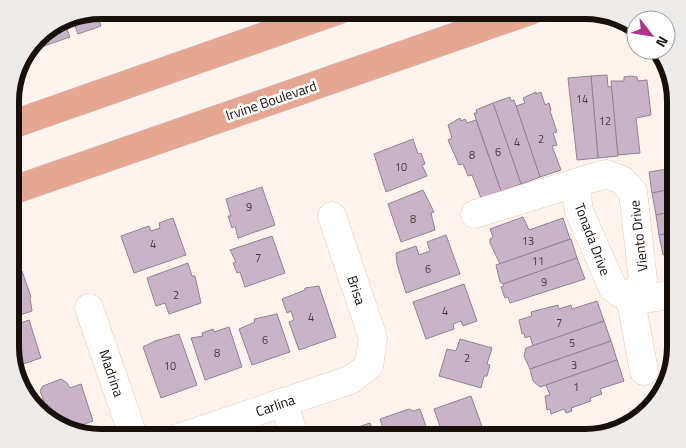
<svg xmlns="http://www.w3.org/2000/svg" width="686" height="448" viewBox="0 0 686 448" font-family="'Titillium Web',sans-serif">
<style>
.building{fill:#c9b4c7;stroke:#938092}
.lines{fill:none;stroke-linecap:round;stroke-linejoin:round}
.minor-casing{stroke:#dfc9b7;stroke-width:29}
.primary-casing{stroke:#d5d4d3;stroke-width:29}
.minor{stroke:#fff;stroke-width:28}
.primary{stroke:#e5a792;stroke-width:28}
.labels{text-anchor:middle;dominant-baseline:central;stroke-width:5;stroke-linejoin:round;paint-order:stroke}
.number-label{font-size:11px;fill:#443939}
.street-label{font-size:14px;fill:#18100a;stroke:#fff}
.rim{fill:none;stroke:#18100a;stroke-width:6}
</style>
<rect width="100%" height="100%" fill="#fef4ed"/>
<!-- building -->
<g class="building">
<polygon points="96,12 101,26 78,34 73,20"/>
<polygon points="65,24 70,37 32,50 41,33"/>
<polygon points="607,75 608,87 612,86 618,156 598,158 591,76"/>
<polygon points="591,76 598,158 577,160 568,78"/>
<polygon points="631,76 637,77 638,81 647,80 651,115 636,118 640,153 618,155 611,81 624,81 624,77"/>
<polygon points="536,92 536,94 541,92 545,105 549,103 551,110 550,111 557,132 553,133 557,145 552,146 561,170 540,177 516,106 525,103 523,98"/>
<polygon points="510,97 511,101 514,100 540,177 521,184 493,103"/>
<polygon points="493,103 521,184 501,191 474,113 477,113 476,110"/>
<polygon points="460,118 461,121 465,119 467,123 476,120 501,191 481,198 472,175 468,176 463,164 459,165 448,140 452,138 448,125"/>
<polygon points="413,139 418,154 421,153 425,164 422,165 427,176 386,192 374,154"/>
<polygon points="673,163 676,163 676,188 652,193 649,172 673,168"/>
<polygon points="262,187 275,225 238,238 235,226 232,228 228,216 231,216 226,199"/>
<polygon points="676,188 676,211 656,215 652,193"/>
<polygon points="423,190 434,212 431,213 435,230 401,242 388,204"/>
<polygon points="676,211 676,232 659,235 656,215"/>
<polygon points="523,217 529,230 563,218 570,239 500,264 490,243 490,239 493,237 490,229"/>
<polygon points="173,218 186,255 134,273 121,236 149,226 151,231 160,228 159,223"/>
<polygon points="676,232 676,253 663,255 659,235"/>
<polygon points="446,235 460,274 406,293 397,264 396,253 416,246 419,255 430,251 427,242"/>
<polygon points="272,236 285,273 245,287 240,272 237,273 233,263 236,262 230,250"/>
<polygon points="571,239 577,258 503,284 500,282 496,265"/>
<polygon points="577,258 585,279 510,303 508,297 505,298 501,287 504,286 503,284"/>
<polygon points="188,263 192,276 195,276 201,303 169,314 165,303 156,306 147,278"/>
<polygon points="22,271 31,297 30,298 32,311 11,318 11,274"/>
<polygon points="464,284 477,321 463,326 461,321 453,324 454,329 426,339 413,302"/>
<polygon points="319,286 336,337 299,350 289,322 294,320 291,311 287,313 282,299 305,290 305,288"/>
<polygon points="597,301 604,321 533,346 530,336 525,338 524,333 522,334 519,320 532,316 531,312 558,305 559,309 571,305 572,309"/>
<polygon points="277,314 290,352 252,365 239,329 255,322 254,319"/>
<polygon points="29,320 41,358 14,367 11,359 11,326"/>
<polygon points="604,321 611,341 530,369 524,356 526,348"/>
<polygon points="229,327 242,367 205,380 191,338 203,336 202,333 213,329 214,332"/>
<polygon points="672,333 676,333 676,354 673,354"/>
<polygon points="179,334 197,385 161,398 143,347 155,341"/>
<polygon points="460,339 492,348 487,364 490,365 487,376 484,376 481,388 439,376 447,349 456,351"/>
<polygon points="611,341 617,360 540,387 533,381 530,369"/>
<polygon points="617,360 624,381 600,389 602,394 590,398 591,401 571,408 572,411 566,413 564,409 551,414 550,409 547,410 545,396 550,395 546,385"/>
<polygon points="61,379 67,383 70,388 81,384 93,421 70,429 52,423 40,391 43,386"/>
<polygon points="29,386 37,408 22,393 21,389"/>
<polygon points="471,396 484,432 472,438 444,438 434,409"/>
<polygon points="409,409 413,411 420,409 430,438 386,438 380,419"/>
<polygon points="370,423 376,438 334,438 333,436"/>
</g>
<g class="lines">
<defs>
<g id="minor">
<polyline points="575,183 606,174 622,180 633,192 643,280 631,301 644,371"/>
<polyline points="475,214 575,183 579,211 613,288 631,301 676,294"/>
<polyline points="89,308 134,438"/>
<polyline points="283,402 295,438"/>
<polyline points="178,438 350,380 369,366 373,338 332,216"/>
</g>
<g id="primary">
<polyline points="11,125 339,10"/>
<polyline points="11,191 532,10"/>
</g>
</defs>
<!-- minor casing -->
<use href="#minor" class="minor-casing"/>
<!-- primary casing -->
<use href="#primary" class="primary-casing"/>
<!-- minor -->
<use href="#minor" class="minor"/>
<!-- primary -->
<use href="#primary" class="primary"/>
</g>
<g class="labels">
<!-- number labels -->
<g class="number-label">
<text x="582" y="99">14</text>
<text x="605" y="121">12</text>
<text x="541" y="139">2</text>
<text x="517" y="142">4</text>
<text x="498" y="152">6</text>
<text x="472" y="155">8</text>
<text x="401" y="167">10</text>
<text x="249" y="207">9</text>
<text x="413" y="219">8</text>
<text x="528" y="241">13</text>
<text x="153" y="244">4</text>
<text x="258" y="258">7</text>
<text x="538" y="261">11</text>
<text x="428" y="269">6</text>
<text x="544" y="282">9</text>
<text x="176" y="295">2</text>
<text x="445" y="311">4</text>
<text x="311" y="317">4</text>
<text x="559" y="323">7</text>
<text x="265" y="340">6</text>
<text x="572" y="343">5</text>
<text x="217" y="353">8</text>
<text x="467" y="358">2</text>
<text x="574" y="365">3</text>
<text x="170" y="366">10</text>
<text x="576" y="387">1</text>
</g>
<!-- street labels -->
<g class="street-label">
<text transform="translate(271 100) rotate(-19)">Irvine Boulevard</text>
<text transform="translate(638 236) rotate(-97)">Viento Drive</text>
<text transform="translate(593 239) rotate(69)">Tonada Drive</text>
<text transform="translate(357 290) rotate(72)">Brisa</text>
<text transform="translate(112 373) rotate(71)">Madrina</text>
<text transform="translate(275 405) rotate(-19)">Carlina</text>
</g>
</g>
<!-- crop -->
<path d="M0 0H686V448H0ZM101 19H585A82 82 0 0 1 667 101V347A82 82 0 0 1 585 429H101A82 82 0 0 1 19 347V101A82 82 0 0 1 101 19Z" fill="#edeceb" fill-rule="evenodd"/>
<path class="rim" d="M101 19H585A82 82 0 0 1 667 101V347A82 82 0 0 1 585 429H101A82 82 0 0 1 19 347V101A82 82 0 0 1 101 19Z"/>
<!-- north arrow -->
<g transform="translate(651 35) rotate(121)"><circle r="24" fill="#ffffff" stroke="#a39f9d"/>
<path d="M0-4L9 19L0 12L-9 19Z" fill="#b03587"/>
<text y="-8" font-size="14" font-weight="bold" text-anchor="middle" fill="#18100a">N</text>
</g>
</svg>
